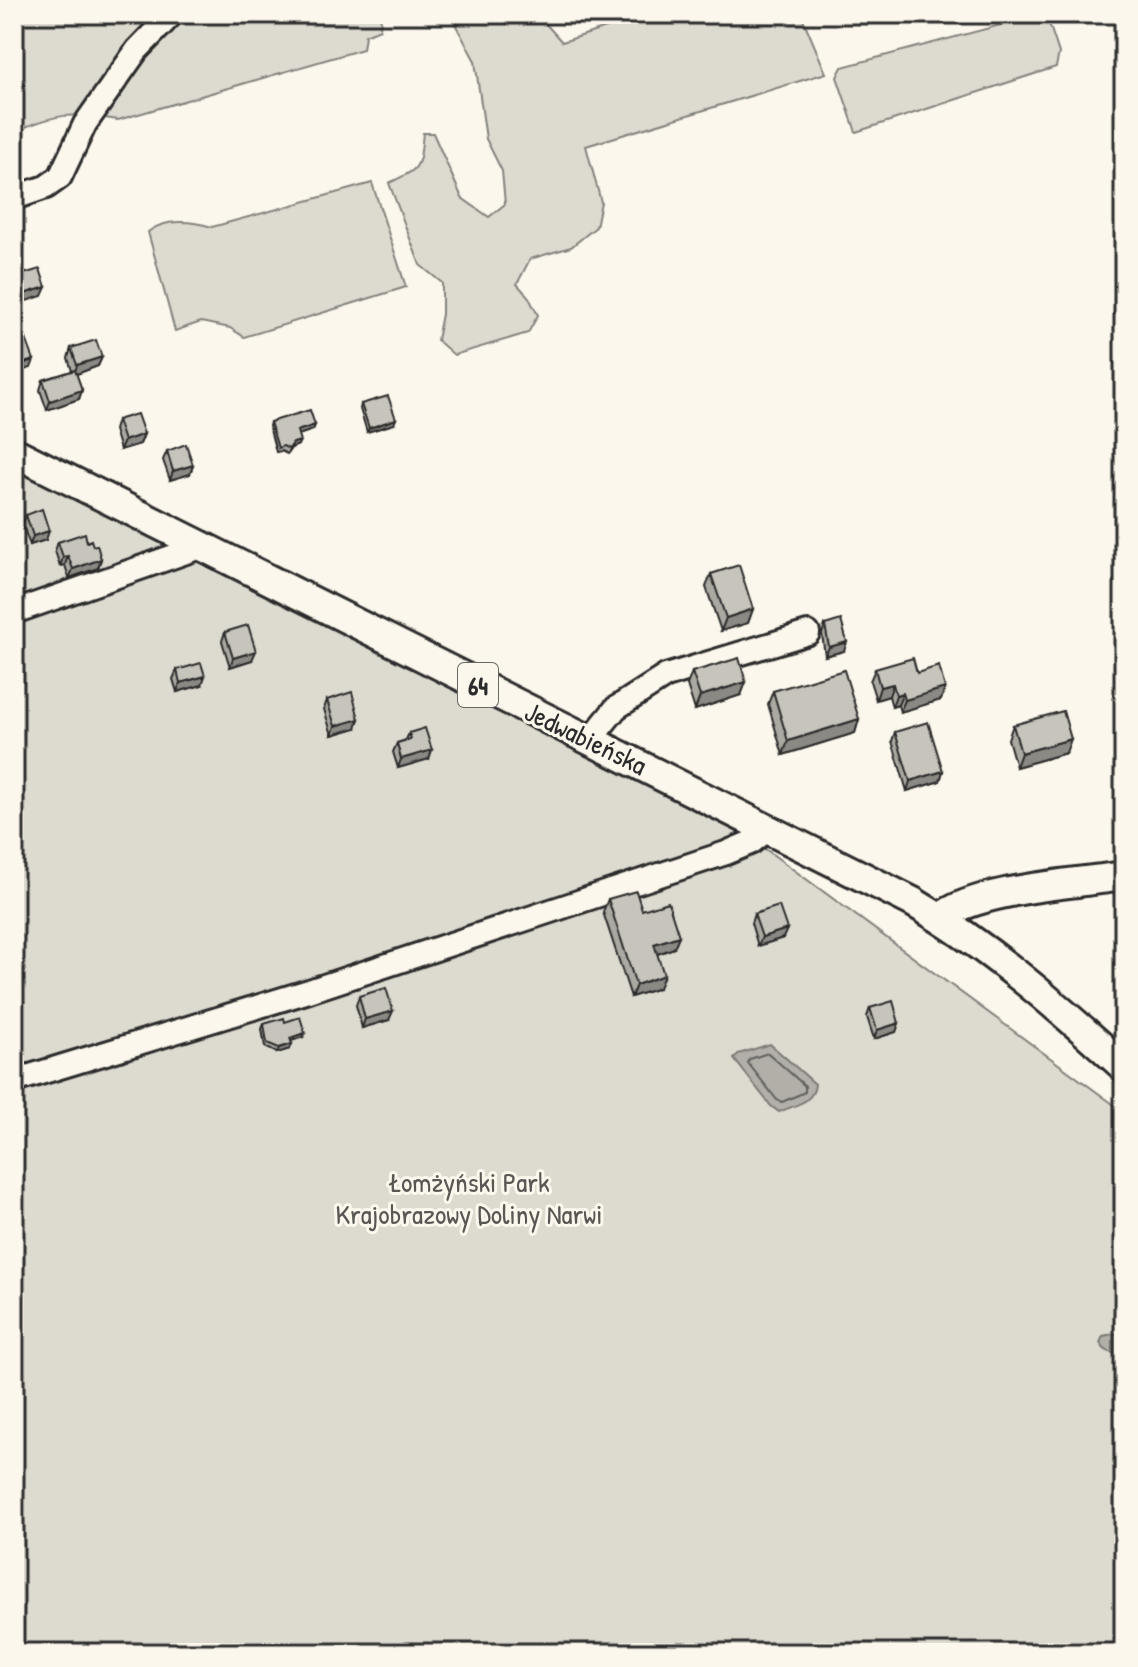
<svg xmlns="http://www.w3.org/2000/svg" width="1138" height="1667" viewBox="0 0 1138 1667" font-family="'Patrick Hand',sans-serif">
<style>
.green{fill:#dddad0;stroke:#84827e;stroke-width:2}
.water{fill:#b1afa7;stroke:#7b7a75;stroke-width:2}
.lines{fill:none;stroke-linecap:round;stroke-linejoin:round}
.shore{stroke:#61605d;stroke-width:2}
.minor-casing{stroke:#2b2b2b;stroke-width:28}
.major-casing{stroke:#2b2b2b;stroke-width:34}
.minor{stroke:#fbf7ec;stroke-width:22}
.major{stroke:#fbf7ec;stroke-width:28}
.wall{fill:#aba9a2;stroke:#2b2b2b;stroke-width:2}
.shaded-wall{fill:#8b8984;stroke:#2b2b2b;stroke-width:2}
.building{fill:#c7c4bc;stroke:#2b2b2b;stroke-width:2}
.labels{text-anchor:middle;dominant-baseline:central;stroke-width:6;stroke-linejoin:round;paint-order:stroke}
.shield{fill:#fbf7ec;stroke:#696865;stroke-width:2}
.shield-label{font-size:26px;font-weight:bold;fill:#2b2b2b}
.street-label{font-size:28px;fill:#2b2b2b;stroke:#fbf7ec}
.park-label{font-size:28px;fill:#585754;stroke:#fbf7ec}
</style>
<rect width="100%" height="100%" fill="#fbf7ec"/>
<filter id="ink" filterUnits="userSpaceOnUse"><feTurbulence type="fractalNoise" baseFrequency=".0125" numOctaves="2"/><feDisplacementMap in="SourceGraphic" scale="16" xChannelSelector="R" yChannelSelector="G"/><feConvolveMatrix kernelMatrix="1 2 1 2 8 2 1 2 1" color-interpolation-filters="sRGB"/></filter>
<g filter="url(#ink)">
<!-- green -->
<g class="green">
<path d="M14,14H381L380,29L365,35L363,49L118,120C71,112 57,113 14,132Z"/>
<path d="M457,14H537L562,42L650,14H801L826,73L586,146L601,202L596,227L571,247L530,259L517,284L528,296L538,315L528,333L454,355L437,340L442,314V283L420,265L389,183C422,168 419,168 423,133H433L462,198L489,217L505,204L502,171L486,139L475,61L454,22Z"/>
<polygon points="1031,17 1049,23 1059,53 1056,67 856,132 837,77 842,67"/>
<path d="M372,183L406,287L244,337L230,328L201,322L175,331L148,232C165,218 192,221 212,227Z"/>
<polygon points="14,460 723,818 1124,1112 1124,1653 14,1653"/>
</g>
<!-- water -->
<g class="water">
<path d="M770,1044L815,1084C814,1103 794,1105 779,1112L771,1106L734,1059L738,1054Z"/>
<path d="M1124,1332V1353C1114,1354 1105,1353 1100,1343L1103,1336Z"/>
</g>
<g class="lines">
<!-- shore -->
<polygon class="shore" points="768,1053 805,1086 805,1092 782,1102 777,1100 748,1063 750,1059"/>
<defs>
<g id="minor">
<polyline points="14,198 46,187 60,177 85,124 137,50 172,14"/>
<polyline points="14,612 200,547"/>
<polyline points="590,740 616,708 666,676 808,633"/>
<polyline points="14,1081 309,991 726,853 752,842 768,829"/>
</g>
<g id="major">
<path d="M14,452L913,902C991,948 1057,1006 1124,1067"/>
<path d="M941,918C974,889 1079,883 1124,876"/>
</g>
</defs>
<!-- minor casing -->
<use href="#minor" class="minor-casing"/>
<!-- major casing -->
<use href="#major" class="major-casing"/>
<!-- minor -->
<use href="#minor" class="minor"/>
<!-- major -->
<use href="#major" class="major"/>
</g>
<!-- wall -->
<g class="wall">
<polygon points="71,348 102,357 98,366 76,374 82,390 79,399 47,410 40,390 43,380 72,371 68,358"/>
<polygon points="361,404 394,424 367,432 360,409"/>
<polygon points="117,420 144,434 140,444 120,450 114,430"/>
<polygon points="270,422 315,425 313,430 298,435 298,445 291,448 287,454 281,451 276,452 269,426"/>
<polygon points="167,451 193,465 190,474 170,480 163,460"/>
<polygon points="26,515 46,540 30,545 22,524"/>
<polygon points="58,542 87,542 93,546 101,559 98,568 69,578 65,565 60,566 55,551"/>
<polygon points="711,574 753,609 748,623 721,631 706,587"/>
<polygon points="825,625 844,651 825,656 822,634"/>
<polygon points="225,632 252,660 230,667 222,641"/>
<polygon points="875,669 917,673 945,688 941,700 900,712 898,705 892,707 889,696 876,700 870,681"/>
<polygon points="177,670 202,685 177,692 173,679"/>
<polygon points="692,672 746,682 741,695 695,710 687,685"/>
<polygon points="773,691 859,719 855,733 783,755 768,704"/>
<polygon points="327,700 356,728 332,735 324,709"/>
<polygon points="1013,725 1066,753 1016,767 1008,739"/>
<polygon points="895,732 943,771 940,781 907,791 892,741"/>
<polygon points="409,733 429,759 398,768 393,752 397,743 406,740"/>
<polygon points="608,899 642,910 674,948 657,954 659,988 631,997 603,912"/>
<polygon points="754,914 783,938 758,946 751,923"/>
<polygon points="359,996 389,1020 362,1028 356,1005"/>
<polygon points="870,1008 899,1023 896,1032 874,1039 867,1017"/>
<polygon points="285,1022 303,1037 291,1041 290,1049 277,1053 265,1047 262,1029 264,1024"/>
</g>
<!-- shaded-wall -->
<g class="shaded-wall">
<polygon points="46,287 42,296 14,305 14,297"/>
<polygon points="102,357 98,366 74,375 77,365"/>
<polygon points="34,360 31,368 14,373 14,366"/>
<polygon points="82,390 79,399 47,410 50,401"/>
<polygon points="396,419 394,424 367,432 369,428"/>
<polygon points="315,425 313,430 295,436 297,431"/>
<polygon points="144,434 140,444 120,450 124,441"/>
<polygon points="300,441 298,445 291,448 287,454 293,443"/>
<polygon points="193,465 190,474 170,480 173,471"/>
<polygon points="49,531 46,540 30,545 33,536"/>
<polygon points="68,556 65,565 60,566 63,557"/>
<polygon points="101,559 98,568 69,578 73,569"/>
<polygon points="753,609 748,623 721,631 726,618"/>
<polygon points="847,642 844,651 825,656 829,647"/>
<polygon points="256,651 252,660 230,667 233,658"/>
<polygon points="205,676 202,685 177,692 180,683"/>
<polygon points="746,682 741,695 695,710 700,696"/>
<polygon points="893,684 889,696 876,700 880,687"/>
<polygon points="945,688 941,700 900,712 905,700"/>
<polygon points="903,693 898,705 892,707 896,695"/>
<polygon points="359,719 356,728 332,735 335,726"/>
<polygon points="859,719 855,733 783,755 788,741"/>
<polygon points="1071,739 1066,753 1016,767 1021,753"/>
<polygon points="432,750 429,759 398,768 401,759"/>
<polygon points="943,771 940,781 907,791 910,781"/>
<polygon points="787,929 783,938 758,946 762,937"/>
<polygon points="679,936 674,948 649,957 654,944"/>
<polygon points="664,975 659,988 631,997 636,985"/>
<polygon points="393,1011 389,1020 362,1028 365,1019"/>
<polygon points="899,1023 896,1032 874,1039 877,1030"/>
<polygon points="305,1033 303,1037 288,1042 290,1038"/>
<polygon points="292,1044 290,1049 277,1053 279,1048"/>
</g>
<!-- building -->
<g class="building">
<polygon points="40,269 46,287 14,297 14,277"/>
<polygon points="24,333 34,360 14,366 14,336"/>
<polygon points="96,340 102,357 77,365 71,348"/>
<polygon points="75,370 82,390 50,401 43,380"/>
<polygon points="388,396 396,419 369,428 361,404"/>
<polygon points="310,410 315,425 297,431 300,441 293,443 289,449 283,446 278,448 270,422"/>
<polygon points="137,414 144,434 124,441 117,420"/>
<polygon points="186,444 193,465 173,471 167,451"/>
<polygon points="42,509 49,531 33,536 26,515"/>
<polygon points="85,533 87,542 91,540 93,546 97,545 101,559 73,569 68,556 63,557 58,542"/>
<polygon points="739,565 753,609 726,618 711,574"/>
<polygon points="841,620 847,642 829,647 825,625"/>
<polygon points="248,625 256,651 233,658 225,632"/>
<polygon points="739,658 746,682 700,696 692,672"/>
<polygon points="913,658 917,673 939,666 945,688 905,700 903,693 896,695 893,684 880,687 875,669"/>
<polygon points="201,663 205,676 180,683 177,670"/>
<polygon points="844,670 859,719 788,741 773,691"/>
<polygon points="352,692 359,719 335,726 327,700"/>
<polygon points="1063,711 1071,739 1021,753 1013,725"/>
<polygon points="928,722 943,771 910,781 895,732"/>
<polygon points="425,728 432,750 401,759 397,743 411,739 409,733"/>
<polygon points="636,891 642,910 668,902 679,936 654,944 664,975 636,985 608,899"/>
<polygon points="779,906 787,929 762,937 754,914"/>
<polygon points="386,988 393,1011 365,1019 359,996"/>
<polygon points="893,1001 899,1023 877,1030 870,1008"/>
<polygon points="300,1017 305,1033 290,1038 292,1044 279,1048 267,1043 264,1024 284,1018 285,1022"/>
</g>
</g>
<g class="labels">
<!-- shield labels -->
<rect class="shield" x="458" y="663" width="40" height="44" rx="6"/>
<g class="shield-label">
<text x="478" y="685">64</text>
</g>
<!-- street labels -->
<g class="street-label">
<text transform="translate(586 738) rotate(26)">Jedwabieńska</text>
</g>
<!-- park labels -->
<g class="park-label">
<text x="469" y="1182">Łomżyński Park<tspan x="469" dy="32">Krajobrazowy Doliny Narwi</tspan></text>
</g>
</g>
<!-- margin -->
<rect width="1138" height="1667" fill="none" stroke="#fbf7ec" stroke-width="48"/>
<rect x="24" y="24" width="1090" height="1619" fill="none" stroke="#2b2b2b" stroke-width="3" filter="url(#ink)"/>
</svg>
